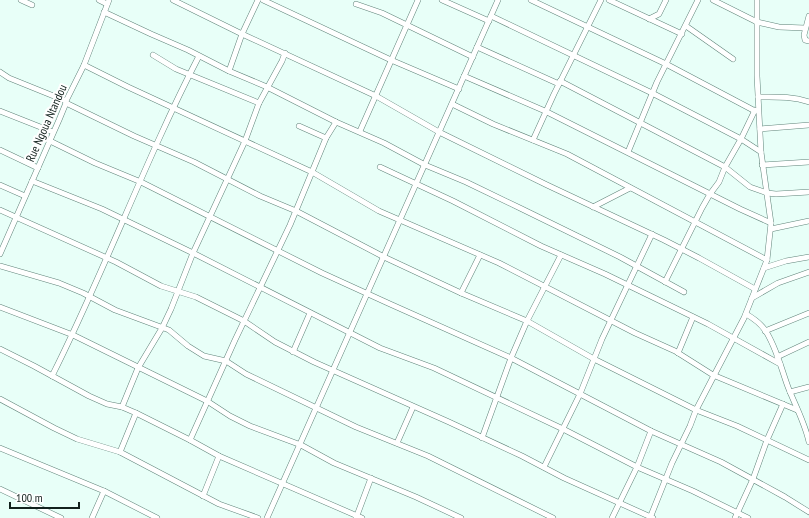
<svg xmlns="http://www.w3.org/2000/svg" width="809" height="518" viewBox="0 0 809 518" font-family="'PT Sans Narrow',sans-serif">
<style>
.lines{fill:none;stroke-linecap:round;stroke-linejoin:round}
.street-casing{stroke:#60847a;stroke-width:6}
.street{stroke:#fff;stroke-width:5}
.labels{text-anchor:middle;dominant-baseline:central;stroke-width:4;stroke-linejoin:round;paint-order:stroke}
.street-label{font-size:12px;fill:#12211d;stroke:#fff}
</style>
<rect width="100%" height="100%" fill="#e8fff8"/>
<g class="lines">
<defs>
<g id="street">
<polyline points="21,0 32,5"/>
<polyline points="99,0 107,4"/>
<polyline points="173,0 242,34 376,96 439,132 547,185 664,240 699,258 755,289"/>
<polyline points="263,0 391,60 459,89"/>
<polyline points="442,0 489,21"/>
<polyline points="531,0 666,64 755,111"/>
<polyline points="609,0 682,34"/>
<polyline points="713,0 757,22 779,27 805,28"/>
<polyline points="356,4 382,13 473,57"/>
<polyline points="104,12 151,34 188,50 229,71 267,87 336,122 384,143 425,165 466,182 522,209 620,257 684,292"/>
<polyline points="491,16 652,93 741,139 761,152"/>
<polyline points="809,16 804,35 805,40 809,41"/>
<polyline points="649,19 659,14 666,0"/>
<polyline points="686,26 733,59"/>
<polyline points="477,47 559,84"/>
<polyline points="153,55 176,69 259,103"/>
<polyline points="84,65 128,87 312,172 379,211 499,263 635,333 675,351 713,375 797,410"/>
<polyline points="229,71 242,34 258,0"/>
<polyline points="0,72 9,78 66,101"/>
<polyline points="464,76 545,111 740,209 771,223"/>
<polyline points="560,81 725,167 750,187 767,193 776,194 809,192"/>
<path d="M758,97C776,97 792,96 809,102"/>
<polyline points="66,103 134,136 194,162 260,196 296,211 384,257 461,293 527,321 594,359 696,410 737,426 809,460"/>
<polyline points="452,104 493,124 567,154 767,260"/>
<polyline points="0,111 53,132"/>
<polyline points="299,126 326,138"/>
<polyline points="760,129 809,125"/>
<polyline points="360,131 418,0"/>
<polyline points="533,140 554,94 601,0"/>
<polyline points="50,141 95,163 141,182 322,273 390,304 511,358 651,431 721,462 785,497 809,512"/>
<polyline points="0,150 38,168"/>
<polyline points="628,152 657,82 698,0"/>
<polyline points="762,165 809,162"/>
<polyline points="380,167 453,201 541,246 605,274 708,324 780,364"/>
<polyline points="32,181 102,209 193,253 380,348 434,368 563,429 637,467 693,491 748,518"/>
<polyline points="0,185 25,196"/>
<polyline points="593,207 630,188"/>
<polyline points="0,210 116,262 161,286 196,297 244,321 275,342 314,362 449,422 522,456 564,478 653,518"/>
<polyline points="771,229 809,221"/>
<polyline points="0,254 59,120 66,103 66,101 84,65 109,0"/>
<polyline points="0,266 59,283 83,293 115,310 169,330 188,346 204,356 226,361 246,374 356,427 428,456 553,518"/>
<polyline points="764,268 786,261 809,257"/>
<polyline points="665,282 702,208 710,194 719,182 725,167 741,139 755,110"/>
<polyline points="461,293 480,255"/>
<polyline points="752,298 778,283 809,272"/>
<polyline points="0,307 73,335 207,401 230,416 250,426 301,445 334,463 416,497 461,518"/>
<path d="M746,314C753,318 760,323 765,330C776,346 781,368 788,387C795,405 805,423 809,442"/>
<polyline points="765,331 809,313"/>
<polyline points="0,349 34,366 89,396 107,404 122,407 136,413 190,440 219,456 362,518"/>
<polyline points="293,352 310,313"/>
<polyline points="678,353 693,317"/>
<polyline points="777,357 809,342"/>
<path d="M52,376C105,271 145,160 199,56"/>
<polyline points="790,392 809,387"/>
<polyline points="0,399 54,428 77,439 120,452 219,504 258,518"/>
<polyline points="122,407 138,368 162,328 171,309 193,253 245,141 259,103 282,61 285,53"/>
<polyline points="482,438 511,358 527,321 561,255"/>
<polyline points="190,440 235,340 290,225 326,138 336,122"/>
<polyline points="397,443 413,407"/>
<polyline points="0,448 104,491 157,518"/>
<polyline points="120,452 136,413"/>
<polyline points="544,467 580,394 602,339 652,234"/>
<polyline points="0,489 61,518"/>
<polyline points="203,496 219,456"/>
<polyline points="92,518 104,491"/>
<polyline points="267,518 498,0"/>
<polyline points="356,518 371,478"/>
<polyline points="612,518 637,467 651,431"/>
<polyline points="650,518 672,463 690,426 696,410 744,318 767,260 771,223 761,152 757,76 757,0"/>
<polyline points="735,518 753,479 767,440 783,404"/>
</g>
</defs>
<!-- street casing -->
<use href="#street" class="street-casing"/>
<!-- street -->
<use href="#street" class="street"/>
</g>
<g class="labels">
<!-- street labels -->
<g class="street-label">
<text transform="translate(46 123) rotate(-66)">Rue Ngoua Ntandou</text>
</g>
</g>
<!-- scale -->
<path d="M10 502v6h69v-6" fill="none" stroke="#12211d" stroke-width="2"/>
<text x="16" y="502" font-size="12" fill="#12211d" stroke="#ffffff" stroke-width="3" paint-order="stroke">100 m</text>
</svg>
